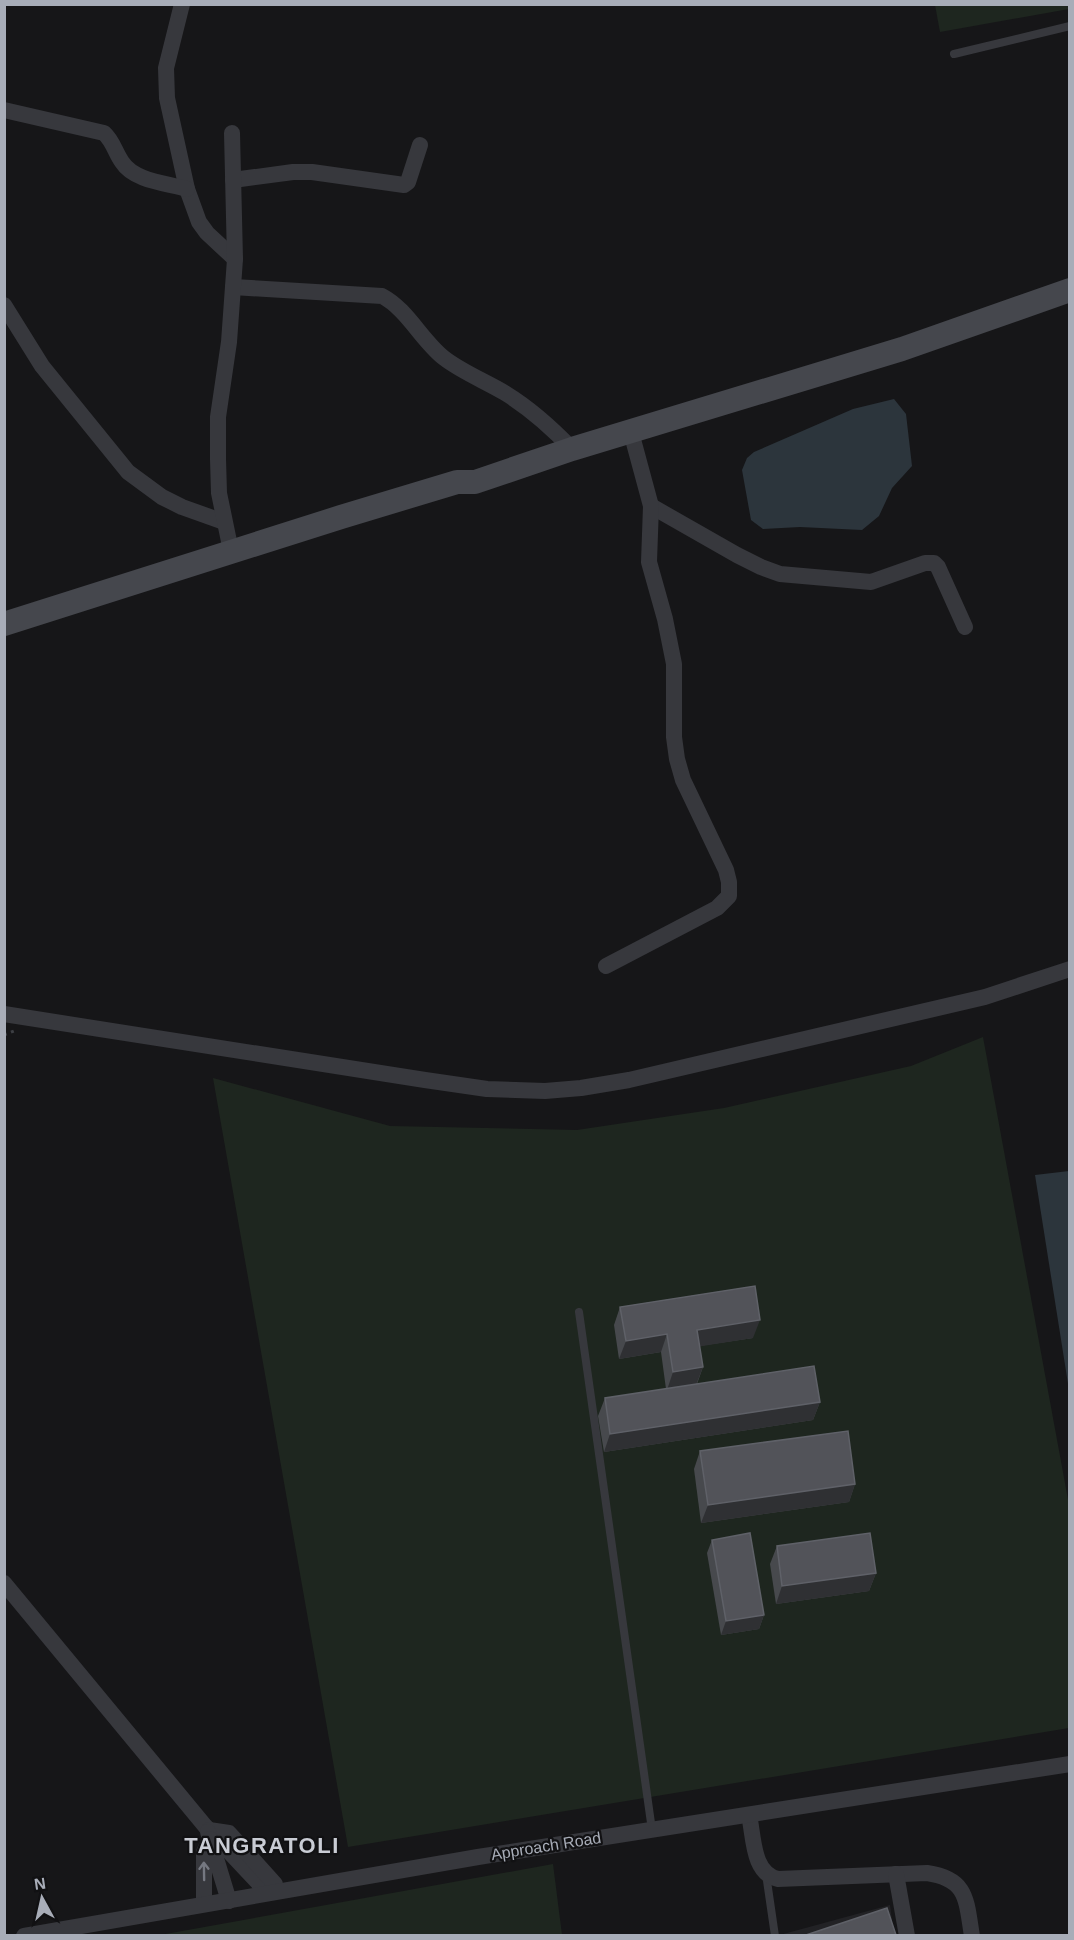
<svg xmlns="http://www.w3.org/2000/svg" width="1074" height="1940" viewBox="0 0 1074 1940" font-family="Helvetica,sans-serif">
<style>
.built{fill:#222225}
.green{fill:#1e261f}
.water{fill:#2c353c}
.lines{fill:none;stroke-linecap:round;stroke-linejoin:round}
.path{stroke:#3d3f44;stroke-width:3;stroke-dasharray:3 4.5;stroke-linecap:butt}
.service{stroke:#37383d;stroke-width:8}
.minor{stroke:#37383d;stroke-width:16}
.secondary{stroke:#45474d;stroke-width:24}
.wall{fill:#47494d}
.shaded-wall{fill:#2f3033}
.building{fill:#525359;stroke:#5f6168;stroke-width:1.5}
.oneway{stroke:#757881}
.labels{text-anchor:middle;dominant-baseline:central;stroke-width:4.5;stroke-linejoin:round;paint-order:stroke}
.street-label{font-size:16px;fill:#a8adb8;stroke:#111113}
.district-label{font-size:22px;font-weight:bold;letter-spacing:1.5px;fill:#c9ccd4;stroke:#111113}
</style>
<rect width="100%" height="100%" fill="#161618"/>
<!-- built -->
<polygon class="built" points="890,1905 894,1935 776,1936"/>
<!-- green -->
<g class="green">
<polygon points="1069,4 1069,9 940,32 935,5"/>
<polygon points="983,1037 1069,1505 1069,1728 348,1847 213,1078 390,1126 577,1130 724,1108 911,1066"/>
<polygon points="553,1864 562,1935 160,1935"/>
</g>
<!-- water -->
<g class="water">
<polygon points="894,399 906,414 912,466 892,488 879,516 862,530 800,527 763,529 751,520 742,470 747,458 754,452 853,409"/>
<polygon points="1069,1171 1070,1171 1069,1390 1035,1175"/>
</g>
<g class="lines">
<!-- path -->
<polyline class="path" points="4,1035 14,1031"/>
<!-- service -->
<g class="service">
<polyline points="954,54 1070,26"/>
<polyline points="579,1312 652,1830"/>
<polyline points="766,1874 775,1936"/>
</g>
<!-- minor -->
<g class="minor">
<polyline points="182,4 166,68 167,98 187,189 199,222 207,233 235,259"/>
<path d="M4,110L104,133C113,141 115,152 122,162C134,181 166,183 187,189"/>
<polyline points="233,180 293,172 312,172 404,185 408,182 420,145"/>
<path d="M233,287L382,296C407,309 422,341 444,358C462,372 485,381 505,393C531,409 551,427 572,449"/>
<polyline points="4,305 42,366 128,472 162,497 182,507 224,522"/>
<polyline points="651,506 737,555 761,567 780,574 871,582 925,563 934,563 938,567 965,627"/>
<polyline points="231,551 219,493 218,459 218,417 229,342 235,259 232,133"/>
<polyline points="606,966 717,908 729,896 729,882 726,870 683,780 677,759 674,737 674,664 665,619 649,562 651,506 631,432"/>
<polyline points="4,1014 425,1080 487,1089 545,1091 581,1088 629,1080 985,997 1070,969"/>
<polyline points="4,1583 205,1826 268,1893"/>
<path d="M749,1815C754,1837 752,1873 778,1879L927,1873C968,1879 966,1900 972,1936"/>
<polyline points="209,1830 229,1833 275,1884"/>
<polyline points="208,1832 229,1901"/>
<polyline points="896,1874 907,1936"/>
<polyline points="204,1904 204,1852 210,1839"/>
<polyline points="24,1936 478,1857 1070,1764"/>
</g>
<!-- secondary -->
<polyline class="secondary" points="4,624 341,517 457,482 475,482 572,449 902,349 1070,290"/>
</g>
<!-- wall -->
<g class="wall">
<polygon points="620,1307 753,1338 699,1346 703,1367 697,1384 820,1402 813,1420 604,1452 598,1416 605,1398 666,1389 661,1352 619,1359 614,1325"/>
<polygon points="700,1451 855,1484 849,1502 701,1523 694,1469"/>
<polygon points="712,1540 764,1615 759,1629 721,1635 707,1553"/>
<polygon points="777,1546 876,1573 869,1591 776,1604 770,1564"/>
</g>
<!-- shaded-wall -->
<g class="shaded-wall">
<polygon points="760,1320 753,1338 690,1348 697,1330"/>
<polygon points="667,1334 661,1352 619,1359 626,1341"/>
<polygon points="703,1367 696,1385 667,1390 673,1372"/>
<polygon points="820,1402 813,1420 604,1452 610,1434"/>
<polygon points="855,1484 849,1502 701,1523 708,1505"/>
<polygon points="876,1573 869,1591 776,1604 782,1586"/>
<polygon points="764,1615 759,1629 721,1635 726,1621"/>
</g>
<!-- building -->
<g class="building">
<polygon points="755,1286 760,1320 697,1330 703,1367 673,1372 667,1334 626,1341 620,1307"/>
<polygon points="814,1366 820,1402 610,1434 605,1398"/>
<polygon points="848,1431 855,1484 708,1505 700,1451"/>
<polygon points="750,1533 764,1615 726,1621 712,1540"/>
<polygon points="870,1533 876,1573 782,1586 777,1546"/>
<polygon points="887,1908 896,1935 806,1935"/>
</g>
<!-- one-way arrows -->
<defs><path id="oneway-shaft" d="M-6 0H5M1.5-3L5.5 0L1.5 3" fill="none" stroke-width="1.6" stroke-linecap="round" stroke-linejoin="round" transform="scale(1.5)"/></defs>
<use class="oneway" href="#oneway-shaft" transform="translate(204 1871) rotate(-91)"/>
<g class="labels">
<!-- street labels -->
<g class="street-label">
<text transform="translate(546 1846) rotate(-9)">Approach Road</text>
</g>
<!-- district labels -->
<g class="district-label">
<text x="262" y="1845">TANGRATOLI</text>
</g>
</g>
<!-- border -->
<rect width="1074" height="1940" fill="none" stroke="#a8adb8" stroke-width="12"/>
<!-- north arrow -->
<g transform="translate(42 1898) rotate(352)" stroke="#111113" stroke-width="4.5" paint-order="stroke">
<path d="M0-4.5L10 22L0 15L-10 22Z" fill="#a8adb8"/>
<text y="-9" font-size="16" font-weight="bold" text-anchor="middle" fill="#a8adb8">N</text>
</g>
</svg>
